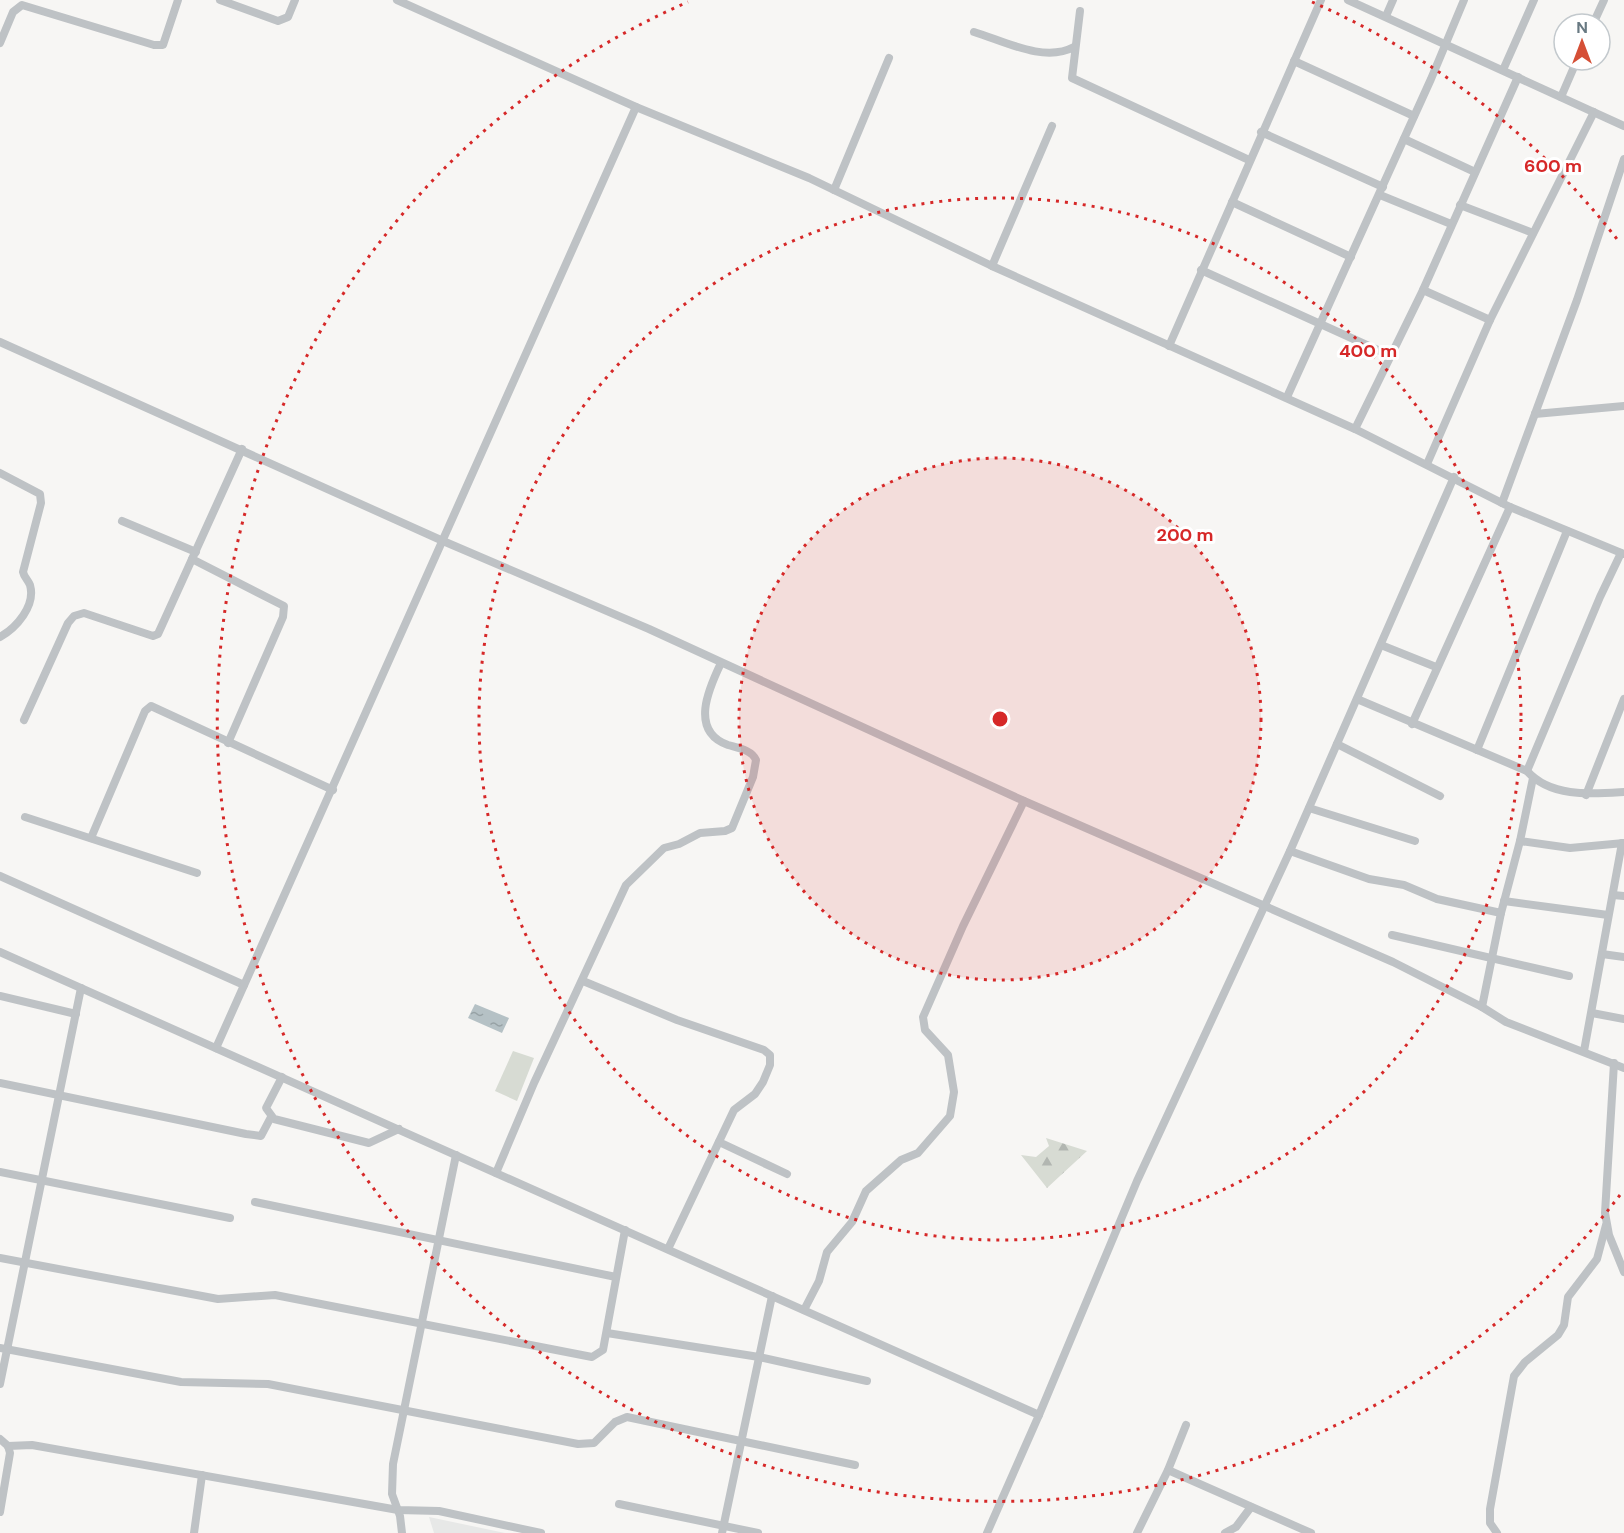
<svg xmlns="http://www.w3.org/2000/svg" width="1624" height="1533" viewBox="0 0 1624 1533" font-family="'DM Sans',sans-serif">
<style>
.built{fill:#e7e8e7}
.forest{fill:url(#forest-firs)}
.pitch{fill:#d7dbd3}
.water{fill:url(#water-ripples)}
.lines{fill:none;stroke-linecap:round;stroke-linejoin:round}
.minor{stroke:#bec2c5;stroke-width:8}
.ring{fill:none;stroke:#d62828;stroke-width:3;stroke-dasharray:3 6}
.centre{fill:#d62828;stroke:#fff;stroke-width:3}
.ring-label{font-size:18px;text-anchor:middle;font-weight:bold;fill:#d62828;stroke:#fff;stroke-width:6;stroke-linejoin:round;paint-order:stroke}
</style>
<defs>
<pattern id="forest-firs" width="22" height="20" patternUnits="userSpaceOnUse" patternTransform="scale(1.5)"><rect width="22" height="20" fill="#d7dbd3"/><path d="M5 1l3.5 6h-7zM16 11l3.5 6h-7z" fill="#b2b6b1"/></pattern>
<pattern id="water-ripples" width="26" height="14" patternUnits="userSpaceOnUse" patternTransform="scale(1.5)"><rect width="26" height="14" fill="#b5c1c5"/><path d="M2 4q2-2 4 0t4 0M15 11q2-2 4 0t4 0" fill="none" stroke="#97a2a5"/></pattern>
</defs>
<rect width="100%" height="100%" fill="#f7f6f4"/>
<!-- built -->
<polygon class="built" points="429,1517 505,1533 434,1533"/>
<!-- forest -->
<polygon class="forest" points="1046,1138 1087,1151 1047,1188 1021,1155 1036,1157 1049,1146"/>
<!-- pitch -->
<polygon class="pitch" points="513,1051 534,1058 517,1101 495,1091"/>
<!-- water -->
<polygon class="water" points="475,1004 509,1018 502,1033 468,1018"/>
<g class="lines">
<!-- minor -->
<g class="minor">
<polyline points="220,0 278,21 288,17 295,0"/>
<polyline points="397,0 636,107 809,178 992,266 1355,429 1510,507 1624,554"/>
<polyline points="1348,0 1624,126"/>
<polyline points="1080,11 1072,78 1249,160"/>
<polyline points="1386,16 1393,0"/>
<polyline points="1593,24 1604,0"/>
<path d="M974,32C1004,41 1044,63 1074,47"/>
<polyline points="0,43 13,12 22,5 154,45 163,45 178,0"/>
<polyline points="1294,61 1414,116"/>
<polyline points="1503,70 1534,0"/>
<polyline points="1561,97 1577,60"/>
<polyline points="1261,132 1383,187"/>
<polyline points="1404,139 1475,172"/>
<polyline points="834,190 889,58"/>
<polyline points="1380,195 1451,224"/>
<polyline points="1232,202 1351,257"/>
<polyline points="1460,205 1533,233"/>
<polyline points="992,266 1052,126"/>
<polyline points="1201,270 1391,356"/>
<polyline points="1423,290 1490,320"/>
<polyline points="0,342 443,541 649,629 1024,801 1393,962 1482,1007 1506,1022 1624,1068"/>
<polyline points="1169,346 1321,0"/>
<polyline points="1287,397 1431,79 1464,0"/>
<polyline points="1535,414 1624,406"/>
<polyline points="1355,429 1423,290 1518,77"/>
<polyline points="1427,464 1490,320 1594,112"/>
<path d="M0,473L40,494L41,503L23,572C24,577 28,580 30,585C36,606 16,628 0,637"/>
<polyline points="1502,503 1577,300 1624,159"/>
<polyline points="122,521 196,552"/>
<polyline points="192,559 284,606 283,617 228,743"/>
<polyline points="1381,645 1436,667"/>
<path d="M1357,699L1527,771C1551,798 1592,794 1624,792"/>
<polyline points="24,720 68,623 74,616 84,613 153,636 158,634 242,449"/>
<polyline points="1412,724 1510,507"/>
<polyline points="1337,744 1440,796"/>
<polyline points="1477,750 1567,531"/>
<polyline points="1527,771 1600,597 1621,553"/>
<polyline points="1533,778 1520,841 1570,848 1624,843"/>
<polyline points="1586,795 1624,699"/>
<polyline points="1309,808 1415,841"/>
<polyline points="25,817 197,873"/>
<polyline points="91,838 145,711 151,706 333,790"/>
<polyline points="1290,851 1369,879 1404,885 1437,899 1501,913"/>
<polyline points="0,876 244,985"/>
<polyline points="1613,895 1624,896"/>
<polyline points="1504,901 1608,915"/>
<polyline points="1392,935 1569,976"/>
<polyline points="0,952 1039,1415 1137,1181 1290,851 1454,477"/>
<polyline points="1602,954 1624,957"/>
<polyline points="583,981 677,1020 764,1050 770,1055 770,1065 763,1082 755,1094 734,1110 668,1249"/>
<polyline points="0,996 76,1014"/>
<polyline points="1482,1007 1501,913 1520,841"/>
<polyline points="1592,1013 1624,1019"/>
<polyline points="216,1048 636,107"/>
<polyline points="1584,1051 1622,843"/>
<polyline points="1614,1063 1605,1213 1609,1235 1624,1272"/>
<polyline points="282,1077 266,1108 274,1119 369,1143 399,1129"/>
<polyline points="0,1083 246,1134 261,1136 271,1117"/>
<polyline points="719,1142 787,1174"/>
<polyline points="0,1172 230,1218"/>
<path d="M496,1173L534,1083L626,885L664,848L679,844L700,833L725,831L732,828L753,777L756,760C752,750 738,748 728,745C689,731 709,688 721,663"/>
<polyline points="255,1202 616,1277"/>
<polyline points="0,1258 218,1299 275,1295 592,1357 603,1350 625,1230"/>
<polyline points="804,1310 819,1281 827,1252 852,1222 866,1191 901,1160 918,1153 950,1116 954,1092 948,1055 925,1030 923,1017 963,926 1024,801"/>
<polyline points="607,1333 759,1357 867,1381"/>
<polyline points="0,1348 181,1382 268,1384 578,1444 594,1443 615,1422 627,1417 855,1465"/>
<polyline points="0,1384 81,988"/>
<polyline points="0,1439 8,1446 10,1453 0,1512"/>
<polyline points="8,1446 32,1445 398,1510 439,1511 541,1533"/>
<polyline points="1168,1470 1311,1533"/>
<polyline points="619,1504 758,1533"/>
<polyline points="194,1533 202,1475"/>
<polyline points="402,1533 400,1516 392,1494 393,1464 456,1155"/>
<polyline points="722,1533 772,1296"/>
<polyline points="987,1533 1039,1415"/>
<polyline points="1137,1533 1168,1470 1186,1425"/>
<polyline points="1225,1533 1236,1527 1251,1507"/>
<polyline points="1497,1533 1490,1523 1490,1509 1514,1376 1525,1362 1558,1335 1564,1325 1568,1297 1597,1259 1606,1225"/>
</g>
</g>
<!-- distance rings -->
<circle cx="1000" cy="719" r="261" fill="#d62828" fill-opacity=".12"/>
<g class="ring">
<circle cx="1000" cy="719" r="261"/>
<circle cx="1000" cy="719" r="521"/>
<path d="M1620 1195A782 782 0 1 1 688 2M1312 2A782 782 0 0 1 1620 243"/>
</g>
<circle cx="1000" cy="719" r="9" class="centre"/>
<g class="ring-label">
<text x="1553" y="172">600 m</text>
<text x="1368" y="357">400 m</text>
<text x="1185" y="541">200 m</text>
</g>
<!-- north arrow -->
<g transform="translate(1582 42)"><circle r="28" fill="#ffffff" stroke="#c3c9cd" stroke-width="1.5"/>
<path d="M0-4.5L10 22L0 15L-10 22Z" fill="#d54f36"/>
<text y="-9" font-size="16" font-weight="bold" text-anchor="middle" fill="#687982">N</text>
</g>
</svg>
